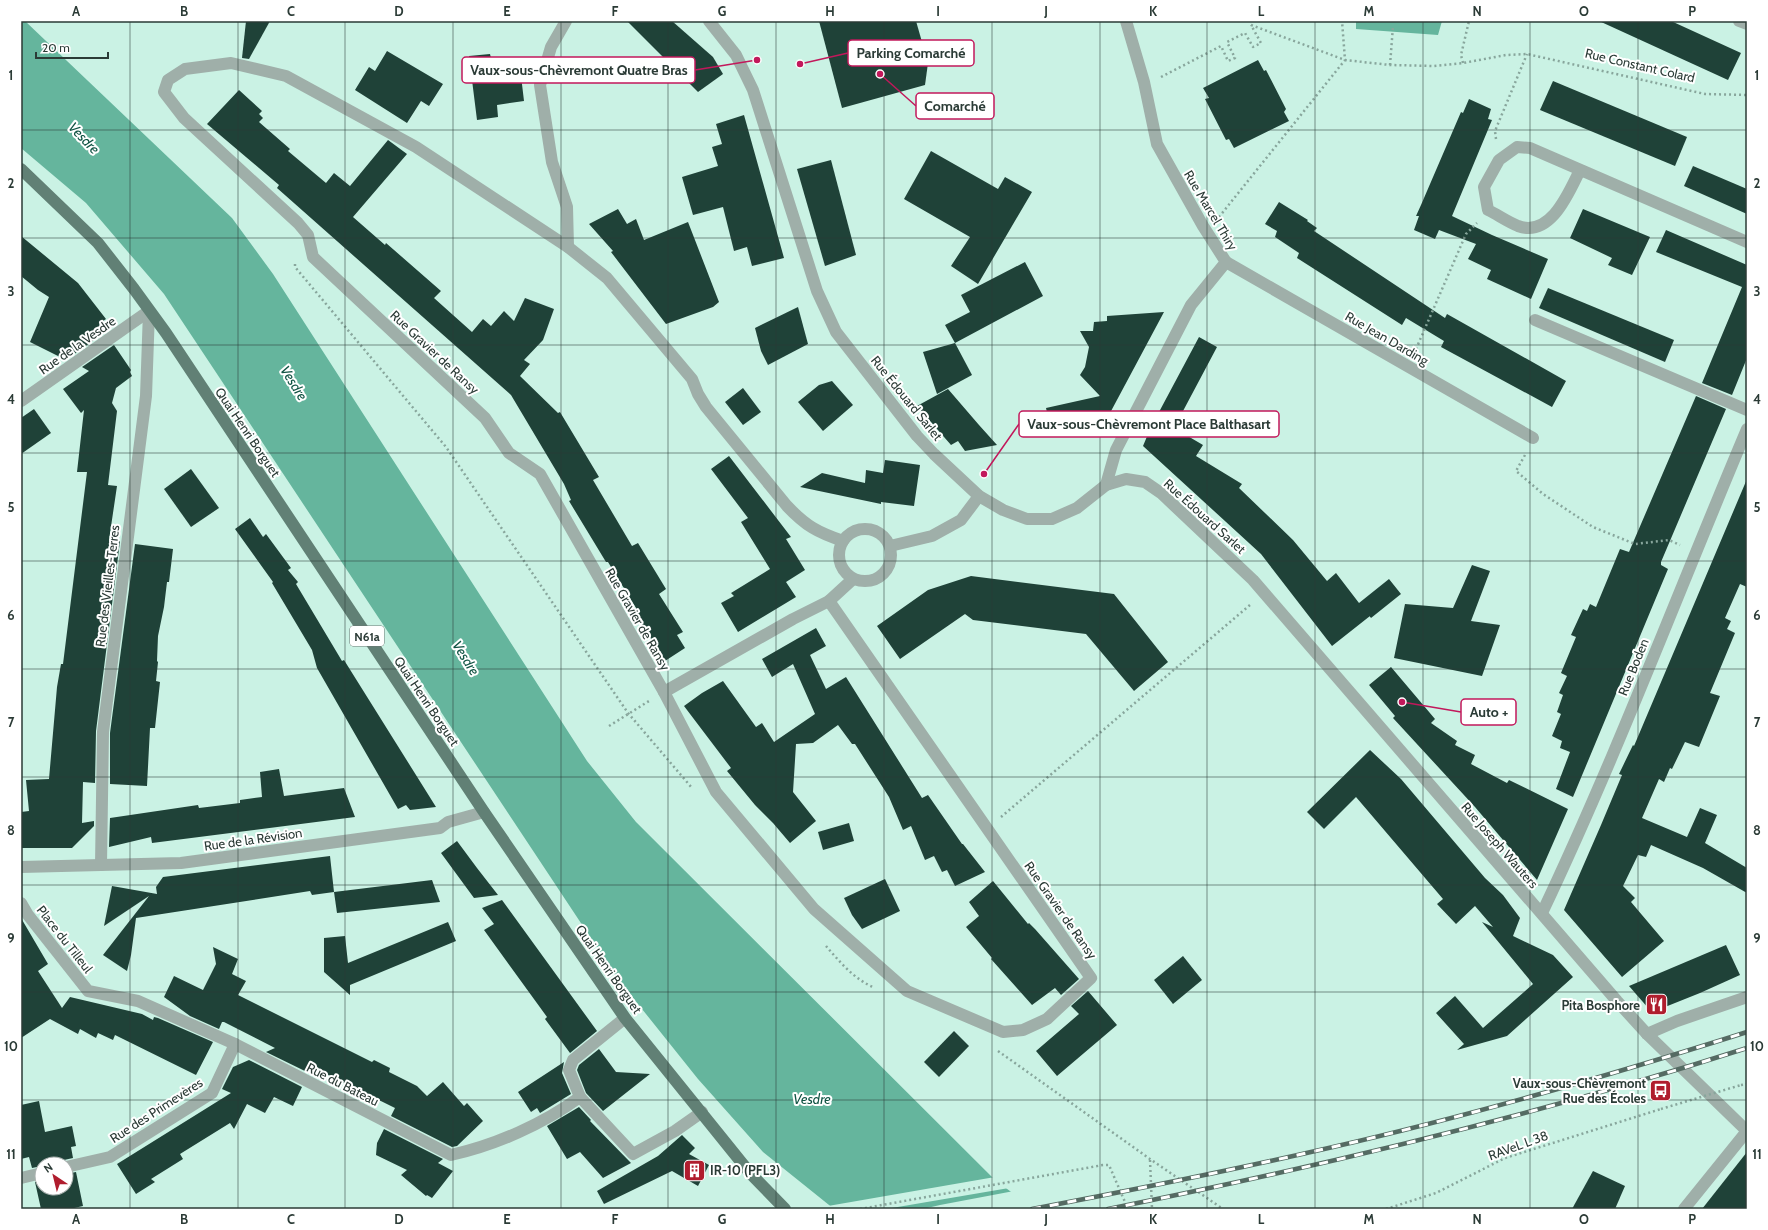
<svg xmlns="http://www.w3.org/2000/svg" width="1768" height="1230" viewBox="0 0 1768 1230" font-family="Cabin,sans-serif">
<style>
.water{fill:#65b59d}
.pier{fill:#caf2e4}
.building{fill:#1f4238}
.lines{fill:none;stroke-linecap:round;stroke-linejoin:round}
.path{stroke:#88a69c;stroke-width:2.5;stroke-dasharray:2 3;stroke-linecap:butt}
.minor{stroke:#9fafa9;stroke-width:12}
.major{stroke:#618075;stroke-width:12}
.rail-casing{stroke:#556b63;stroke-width:4.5}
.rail{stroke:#fff;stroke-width:3;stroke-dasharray:9;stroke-linecap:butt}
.path-bridge{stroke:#88a69c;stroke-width:2.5;stroke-dasharray:2 3;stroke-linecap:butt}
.grid{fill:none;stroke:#2b3b36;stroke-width:1;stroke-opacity:0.55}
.labels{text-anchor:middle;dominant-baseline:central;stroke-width:4;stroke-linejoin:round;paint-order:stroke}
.shield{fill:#fff;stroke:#6b7672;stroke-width:1}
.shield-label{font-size:12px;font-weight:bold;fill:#2b3b36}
.street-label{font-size:13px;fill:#2b3b36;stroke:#fff}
.poi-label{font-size:13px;font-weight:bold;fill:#2b3b36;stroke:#fff;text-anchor:end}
.water-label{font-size:14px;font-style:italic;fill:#105343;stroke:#fff}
.leader{fill:none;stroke:#c2185b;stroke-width:1.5}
.callout-dot{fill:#c2185b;stroke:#fff;stroke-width:1.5}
.callout{fill:#fff;stroke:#c2185b;stroke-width:1.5}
.callout-label{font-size:14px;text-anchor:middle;font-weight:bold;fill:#2b3b36}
.neatline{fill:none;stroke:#2b3b36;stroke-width:1.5}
.grid-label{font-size:13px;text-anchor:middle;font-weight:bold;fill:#2b3b36}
</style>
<rect width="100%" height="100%" fill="#caf2e4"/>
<!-- water -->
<g class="water">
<polygon points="21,21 25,21 232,218 273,274 587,761 636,822 995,1180 1034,1209 834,1209 763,1152 698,1079 618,979 164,294 86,203 21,148"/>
<polygon points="1356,21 1442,21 1438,35 1356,29"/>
</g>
<!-- pier -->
<g class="pier">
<polygon points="995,1177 1009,1188 886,1209 831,1209 828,1206"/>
<polygon points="1014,1191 1036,1209 923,1209 940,1205"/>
</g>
<!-- building -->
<g class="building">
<polygon points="246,21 270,21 249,59 242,58"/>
<polygon points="627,21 672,21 713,57 723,74 698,92"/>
<polygon points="819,21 916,21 928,63 925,85 842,108"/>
<polygon points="1599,21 1671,21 1741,53 1728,80"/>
<polygon points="387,51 443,84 429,106 421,101 407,123 355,90 369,67 375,71"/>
<polygon points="490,54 492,62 519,59 524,101 497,105 498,117 477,120 469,56"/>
<polygon points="1258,60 1264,71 1266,70 1286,109 1284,112 1289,121 1234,148 1229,139 1226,140 1205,99 1209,98 1203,88"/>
<polygon points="1553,81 1687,137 1675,166 1540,110"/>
<polygon points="239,90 262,111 259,114 263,118 259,122 290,149 288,151 326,183 334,173 350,186 388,140 407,154 353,217 385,245 386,243 441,291 434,298 472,332 483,319 491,326 504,311 514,321 525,298 554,309 543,340 524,360 530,364 520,376 558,413 560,412 599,477 593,480 632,546 638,543 666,589 659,594 683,632 677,635 685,648 665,661 633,610 636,608 608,562 606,562 569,501 571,500 564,484 511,395 277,188 279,185 207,124"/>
<polygon points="1469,99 1491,109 1488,119 1492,120 1452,216 1492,235 1548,259 1531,299 1487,279 1491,270 1468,259 1476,244 1439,230 1435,239 1414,230 1419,216 1416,216 1421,205 1461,112 1463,113"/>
<polygon points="744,115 784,258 752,266 747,247 734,251 723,207 693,215 682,177 718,166 712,147 722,144 716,124"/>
<polygon points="931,151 998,189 1005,177 1032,192 978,284 951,266 970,237 904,199"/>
<polygon points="831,160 856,255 825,266 797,169"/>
<polygon points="1693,166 1747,189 1747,214 1684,186"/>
<polygon points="1279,202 1308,220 1307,221 1317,228 1314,231 1445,318 1447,314 1566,381 1552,407 1441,347 1444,341 1406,318 1402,325 1297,258 1299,253 1275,237 1277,231 1265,224"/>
<polygon points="618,209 627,224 636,219 644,240 688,222 719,302 713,307 666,324 611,252 613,251 589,224"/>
<polygon points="1583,209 1650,237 1632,275 1608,265 1612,258 1570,238"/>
<polygon points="1666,230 1747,265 1747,358 1732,395 1702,383 1742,287 1656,252"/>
<polygon points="21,236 78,283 106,319 99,324 105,332 66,360 30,342 49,297 38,290 21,276"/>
<polygon points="1025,262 1043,296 955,343 945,325 970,312 961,295"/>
<polygon points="1548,288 1674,340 1665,362 1539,308"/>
<polygon points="798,307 808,344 768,365 761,351 755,328"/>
<polygon points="1164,312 1110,413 1096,426 1052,434 1046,408 1100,396 1080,375 1085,367 1089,347 1080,331 1093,331 1094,322 1107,321 1107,316"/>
<polygon points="1199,337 1217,347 1174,428 1203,445 1196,456 1242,484 1239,488 1293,540 1327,581 1336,573 1359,603 1389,579 1401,594 1371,618 1362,606 1370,616 1332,646 1261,554 1143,446 1151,427"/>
<polygon points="955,343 972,375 937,394 923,352"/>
<polygon points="114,345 131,370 130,372 132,376 116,388 112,403 117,411 108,485 117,486 109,540 120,541 96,731 95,783 83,782 82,823 94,821 94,826 72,848 21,848 21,812 29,811 26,780 49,779 57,687 61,664 63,664 87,472 77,472 84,410 81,413 63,389 89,371 82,367"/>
<polygon points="832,381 853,405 823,431 798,402 819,385"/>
<polygon points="743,388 761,412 743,425 725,402"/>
<polygon points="948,389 979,425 997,445 965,451 958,441 951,445 917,406"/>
<polygon points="1696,396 1726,409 1661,562 1661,565 1668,569 1573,797 1556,789 1570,752 1560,748 1562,741 1552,736 1561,714 1557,712 1563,695 1559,693 1567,676 1561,673 1576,637 1571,635 1583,609 1587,611 1590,604 1596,607 1620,549 1629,552"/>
<polygon points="34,409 51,433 21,454 21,418"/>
<polygon points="729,456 791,537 786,539 805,570 786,582 796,597 738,632 721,603 734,596 731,593 770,569 741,522 748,518 711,469"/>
<polygon points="885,460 920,465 914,506 881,502 881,504 800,487 822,473 865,483 866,470 883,473"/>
<polygon points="191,469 219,508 191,527 164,489"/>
<polygon points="1747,479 1747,587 1740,584 1725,618 1731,621 1727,629 1735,633 1710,693 1720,696 1699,747 1685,742 1672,769 1670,768 1664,782 1659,779 1642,818 1687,837 1700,808 1717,815 1705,843 1747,868 1747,893 1703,868 1651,845 1646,857 1638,855 1623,886 1635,898 1631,902 1664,941 1622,977 1564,910 1601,825 1622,775 1619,774 1633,745 1634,746"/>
<polygon points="250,518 263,537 266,534 291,568 288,570 298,582 296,584 342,661 344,660 436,807 410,810 406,805 398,809 317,668 312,650 272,583 273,582 235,529"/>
<polygon points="135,544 173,549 169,582 167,582 164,607 158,636 157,661 158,662 156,681 160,682 155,728 150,728 147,786 110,784 110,733"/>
<polygon points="1472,565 1490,571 1471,621 1500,625 1482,676 1394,658 1405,604 1453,608"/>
<polygon points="971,576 1114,594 1168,662 1134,691 1086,634 973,620 965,614 900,659 877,626 928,590"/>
<polygon points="816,628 826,646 810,655 826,689 846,677 922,798 928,795 962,844 963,844 985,872 955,886 947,870 942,872 934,856 925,860 911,826 903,830 889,797 855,744 852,744 838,725 813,743 796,744 793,792 816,821 790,843 773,823 755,805 727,771 731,768 684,706 702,693 723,681 756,727 762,723 774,742 815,714 793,664 772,677 762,659"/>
<polygon points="1391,667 1435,719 1431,723 1457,741 1455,745 1475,755 1471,764 1507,783 1509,780 1568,809 1537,880 1475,807 1393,718 1395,716 1369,685"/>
<polygon points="1370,750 1401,779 1485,878 1503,895 1520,918 1513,936 1553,955 1573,977 1507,1036 1457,1050 1464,1044 1436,1013 1455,996 1483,1028 1533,984 1482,922 1493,927 1475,906 1456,924 1437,904 1443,899 1356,797 1324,829 1307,812"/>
<polygon points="279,769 284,796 344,788 355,817 152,843 151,837 109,847 110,818 198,805 199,808 240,803 240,800 262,797 260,772"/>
<polygon points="849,823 854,841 823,850 818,832"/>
<polygon points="457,841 477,868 498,895 474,898 441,853"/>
<polygon points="330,856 334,892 312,895 310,891 136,918 131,955 127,971 103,955 149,896 104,926 112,886 157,894 156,887 163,877"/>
<polygon points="885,879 900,911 862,929 852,915 844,898"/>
<polygon points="432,880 440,902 337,913 334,892"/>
<polygon points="993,881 1028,924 1029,923 1035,929 1079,979 1061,995 1055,988 1032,1005 991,959 992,958 966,927 979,916 969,902"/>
<polygon points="502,900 597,1031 570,1053 545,1019 547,1017 484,930 494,924 482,908"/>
<polygon points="21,918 48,964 38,971 62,1008 70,997 142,1014 153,1020 154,1017 158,1018 213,1042 196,1075 115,1035 113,1040 98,1033 96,1038 80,1029 78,1034 50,1019 21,1038"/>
<polygon points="448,922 456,941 350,985 350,995 324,972 324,938 345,936 348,963"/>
<polygon points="1726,945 1740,975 1700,993 1655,1011 1649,1009 1629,986"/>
<polygon points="213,947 238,959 232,974 246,981 238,995 372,1062 374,1060 390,1068 389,1072 417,1086 427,1096 443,1082 464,1106 467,1103 483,1121 457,1146 452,1147 391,1116 395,1108 312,1067 309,1073 266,1052 275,1048 224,1022 222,1022 219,1029 190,1016 164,997 174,976 203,990 216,964"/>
<polygon points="1183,956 1202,980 1173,1004 1154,980"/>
<polygon points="1088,991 1117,1025 1057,1076 1036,1051 1079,1014 1071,1006"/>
<polygon points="954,1031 969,1046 939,1077 924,1062"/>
<polygon points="599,1049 616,1072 650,1074 603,1111 586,1093 577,1070 579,1065"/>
<polygon points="249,1060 302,1087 293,1106 274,1097 265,1113 247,1104 234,1129 230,1123 180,1154 183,1159 151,1179 155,1182 136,1194 117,1164 231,1093 222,1089 233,1067"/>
<polygon points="564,1062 562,1073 571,1094 540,1113 537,1108 531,1112 518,1092"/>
<polygon points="39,1101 45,1132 72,1126 76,1146 71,1147 73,1158 64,1160 59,1164 42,1164 42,1166 32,1168 29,1157 21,1159 21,1105"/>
<polygon points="579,1107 591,1120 590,1121 631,1163 603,1178 580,1152 567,1159 547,1126"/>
<polygon points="384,1129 443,1159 438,1163 453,1171 432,1198 427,1195 426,1196 401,1175 407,1170 376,1155 377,1143"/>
<polygon points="682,1135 695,1148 689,1154 709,1165 698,1186 672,1171 604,1204 597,1191 658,1156"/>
<polygon points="1747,1152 1747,1209 1702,1209"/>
<polygon points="1593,1171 1625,1186 1615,1209 1572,1209"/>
<polygon points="76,1172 83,1206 70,1209 41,1209 35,1182 42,1181 42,1188 66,1188 66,1174"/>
</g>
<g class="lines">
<!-- path -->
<g class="path">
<polyline points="1251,25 1345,60 1390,65 1434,66 1463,63 1506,55 1527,54 1705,94 1747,95"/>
<polyline points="1463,63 1461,55 1469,21"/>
<polyline points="1390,65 1393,26"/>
<polyline points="1161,77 1221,46 1228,61 1235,58 1227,42 1245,33 1253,47 1261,43 1251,25"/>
<polyline points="1496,139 1495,131 1527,54"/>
<polyline points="1219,217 1345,60 1342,21"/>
<polyline points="295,264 295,267 446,447 628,713 692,788"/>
<polyline points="1416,349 1466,234 1477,223"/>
<polyline points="1525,455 1516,471 1543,494 1593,527 1635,544 1669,540 1680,545"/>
<polyline points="609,726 649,701"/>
<polyline points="1001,817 1250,605"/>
<path d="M826,946C839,961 854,979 873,987"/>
<polyline points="998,1051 1150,1159 1223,1209"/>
<polyline points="1741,1085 1747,1084"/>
<polyline points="1150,1160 1152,1209"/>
<polyline points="860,1209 1103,1165 1109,1165 1128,1209"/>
<polyline points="1386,1209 1436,1193 1505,1158 1661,1109"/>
</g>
<!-- minor -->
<g class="minor">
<polyline points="566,21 551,47 540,85 552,162 567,207 568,247"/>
<polyline points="709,21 736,55 753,90 817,291 836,332 917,436 934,454 979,496 1003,510 1027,519 1052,519 1077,508 1106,485 1126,479 1145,482 1161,493 1253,580 1617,1001 1647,1034 1747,1131"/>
<polyline points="1739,21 1747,24"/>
<path d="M1580,170C1569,192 1551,238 1518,226C1508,222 1498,215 1488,210L1484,187L1499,160L1517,147L1530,148L1747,242"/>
<polyline points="1226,262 1533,438"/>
<polyline points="1535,320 1747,410"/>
<polyline points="21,401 149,311"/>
<polyline points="1106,485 1116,450 1191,305 1226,262 1203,226 1157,144 1144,82 1126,21"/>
<circle cx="865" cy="555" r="26"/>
<polyline points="890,546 932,536 961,520 979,496"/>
<path d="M829,601L1091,978L1047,1019L1023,1030L1003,1032L907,991L814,909L716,792L664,692L540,474L509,453L485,418L313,257L308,235L298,223L184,118L164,92L168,80L185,69L231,63L286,76L416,147L568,247L607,278L692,379L698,394L706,407L787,506C806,526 817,532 843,541"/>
<polyline points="664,692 793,619 829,601 853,579"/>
<polyline points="101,865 103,732 146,396 149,311"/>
<polyline points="21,867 181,863 440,828 448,822 484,812"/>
<path d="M21,903L28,915L88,991L138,1001L235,1044L451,1155C496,1145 543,1124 580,1097L569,1070L573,1060L625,1018"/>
<path d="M1542,913C1617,755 1679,590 1747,429"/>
<polyline points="1647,1034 1677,1021 1747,997"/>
<polyline points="580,1097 633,1154 675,1131 702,1112"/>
<polyline points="66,1167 110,1157 212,1093 235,1044"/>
<polyline points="21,1178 42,1173"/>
<polyline points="1684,1209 1747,1131"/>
</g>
<!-- major -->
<polyline class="major" points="21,169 98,243 134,289 166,333 484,812 625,1018 750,1173 785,1209"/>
<defs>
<g id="rail">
<path d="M1032,1209C1133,1190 1233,1170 1333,1147C1473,1115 1611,1075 1747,1032"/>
<path d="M1108,1209C1323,1166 1538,1115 1747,1048"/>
</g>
</defs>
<!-- rail casing -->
<use href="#rail" class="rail-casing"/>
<!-- rail -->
<use href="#rail" class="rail"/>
<!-- path-bridge -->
<polyline class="path-bridge" points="1661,1109 1741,1085"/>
</g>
<!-- grid -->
<path class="grid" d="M130,21V1209M238,21V1209M345,21V1209M453,21V1209M561,21V1209M668,21V1209M776,21V1209M884,21V1209M992,21V1209M1100,21V1209M1207,21V1209M1315,21V1209M1423,21V1209M1530,21V1209M1638,21V1209M21,130H1747M21,238H1747M21,345H1747M21,453H1747M21,561H1747M21,669H1747M21,777H1747M21,885H1747M21,992H1747M21,1100H1747"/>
<!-- icons -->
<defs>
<symbol id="restaurant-square" viewBox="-11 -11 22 22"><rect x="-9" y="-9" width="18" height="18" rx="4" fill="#b01d2e" stroke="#fff"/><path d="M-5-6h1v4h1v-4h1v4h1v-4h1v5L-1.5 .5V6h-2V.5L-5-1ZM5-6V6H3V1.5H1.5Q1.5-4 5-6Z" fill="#fff"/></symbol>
<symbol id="bus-square" viewBox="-11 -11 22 22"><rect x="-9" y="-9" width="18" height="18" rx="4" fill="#b01d2e" stroke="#fff"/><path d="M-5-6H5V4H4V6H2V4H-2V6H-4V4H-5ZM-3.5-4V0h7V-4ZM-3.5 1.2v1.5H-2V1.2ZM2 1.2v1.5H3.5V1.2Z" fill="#fff"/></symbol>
<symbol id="building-square" viewBox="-11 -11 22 22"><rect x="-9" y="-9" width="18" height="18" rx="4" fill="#b01d2e" stroke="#fff"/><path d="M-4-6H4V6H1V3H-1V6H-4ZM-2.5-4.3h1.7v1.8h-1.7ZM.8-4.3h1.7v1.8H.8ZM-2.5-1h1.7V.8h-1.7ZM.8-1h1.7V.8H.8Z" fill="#fff"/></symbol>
</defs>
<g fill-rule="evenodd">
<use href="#restaurant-square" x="1644" y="992" width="25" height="25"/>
<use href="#bus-square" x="1648" y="1078" width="25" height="25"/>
<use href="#building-square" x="682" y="1158" width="25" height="25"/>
</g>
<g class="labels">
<!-- shield labels -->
<rect class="shield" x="350" y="626" width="34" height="20" rx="3"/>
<g class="shield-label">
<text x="367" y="636">N61a</text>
</g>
<!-- street labels -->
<g class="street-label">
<text transform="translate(1640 65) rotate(13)">Rue Constant Colard</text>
<text transform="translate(1211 210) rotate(59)">Rue Marcel Thiry</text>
<text transform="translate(1387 338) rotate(30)">Rue Jean Darding</text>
<text transform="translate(77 345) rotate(-35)">Rue de la Vesdre</text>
<text transform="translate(435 352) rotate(43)">Rue Gravier de Ransy</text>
<text transform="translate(907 398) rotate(51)">Rue Édouard Sarlet</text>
<text transform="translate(248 432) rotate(56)">Quai Henri Borguet</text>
<text transform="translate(1205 516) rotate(42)">Rue Édouard Sarlet</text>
<text transform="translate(107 586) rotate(-83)">Rue des Vieilles-Terres</text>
<text transform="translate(638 619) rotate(60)">Rue Gravier de Ransy</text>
<text transform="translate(1633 667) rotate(-68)">Rue Boden</text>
<text transform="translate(427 701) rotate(56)">Quai Henri Borguet</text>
<text transform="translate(253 839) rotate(-8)">Rue de la Révision</text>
<text transform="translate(1500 845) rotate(49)">Rue Joseph Wauters</text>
<text transform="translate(1061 910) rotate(55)">Rue Gravier de Ransy</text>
<text transform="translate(65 939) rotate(52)">Place du Tilleul</text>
<text transform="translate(609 969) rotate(55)">Quai Henri Borguet</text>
<text transform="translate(343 1084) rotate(27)">Rue du Bateau</text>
<text transform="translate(156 1110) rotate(-33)">Rue des Primevères</text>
<text transform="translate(1518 1145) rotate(-20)">RAVeL L 38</text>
</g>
<!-- poi labels -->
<g class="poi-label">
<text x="1640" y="1005">Pita Bosphore</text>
<text x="1646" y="1083">Vaux-sous-Chèvremont<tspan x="1646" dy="15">Rue des Écoles</tspan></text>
<text x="710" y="1170" text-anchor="start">IR-10 (PFL3)</text>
</g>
<!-- water labels -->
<g class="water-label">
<text transform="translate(84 138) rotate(46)">Vesdre</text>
<text transform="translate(294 383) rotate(58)">Vesdre</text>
<text transform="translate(466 658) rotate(58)">Vesdre</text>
<text x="812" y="1099">Vesdre</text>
</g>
</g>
<!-- callouts -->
<path class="leader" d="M800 64L848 53M757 60L695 70M880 74L916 106M984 474L1019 424M1402 702L1461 712"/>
<g class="callout-dot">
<circle cx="800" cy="64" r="4"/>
<circle cx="757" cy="60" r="4"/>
<circle cx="880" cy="74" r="4"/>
<circle cx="984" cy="474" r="4"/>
<circle cx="1402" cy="702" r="4"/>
</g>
<g class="callout">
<rect x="848" y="40" width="126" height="26" rx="4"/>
<rect x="462" y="57" width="233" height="26" rx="4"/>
<rect x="916" y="93" width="78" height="26" rx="4"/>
<rect x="1019" y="411" width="260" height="26" rx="4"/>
<rect x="1461" y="699" width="55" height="26" rx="4"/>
</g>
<g class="callout-label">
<text x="911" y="58">Parking Comarché</text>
<text x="579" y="75">Vaux-sous-Chèvremont Quatre Bras</text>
<text x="955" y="111">Comarché</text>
<text x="1149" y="429">Vaux-sous-Chèvremont Place Balthasart</text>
<text x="1489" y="717">Auto +</text>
</g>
<!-- border -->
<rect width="1768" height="1230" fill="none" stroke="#ffffff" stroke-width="44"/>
<!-- north arrow -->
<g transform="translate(54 1176) rotate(325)"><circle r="19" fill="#ffffff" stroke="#aab1af"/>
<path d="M0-3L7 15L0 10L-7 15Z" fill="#b01d2e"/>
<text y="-6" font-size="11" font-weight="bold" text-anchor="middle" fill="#2b3b36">N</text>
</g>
<!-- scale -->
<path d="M36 52v6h72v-6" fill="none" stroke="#2b3b36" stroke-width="2"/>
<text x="42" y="52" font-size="12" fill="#2b3b36" stroke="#ffffff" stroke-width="3" paint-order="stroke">20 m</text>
<rect x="22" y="22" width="1724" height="1186" class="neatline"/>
<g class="grid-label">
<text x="76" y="16">A</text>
<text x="184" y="16">B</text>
<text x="291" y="16">C</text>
<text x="399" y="16">D</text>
<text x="507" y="16">E</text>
<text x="615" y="16">F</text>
<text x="722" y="16">G</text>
<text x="830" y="16">H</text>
<text x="938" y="16">I</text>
<text x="1046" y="16">J</text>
<text x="1153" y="16">K</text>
<text x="1261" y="16">L</text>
<text x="1369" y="16">M</text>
<text x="1477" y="16">N</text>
<text x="1584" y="16">O</text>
<text x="1692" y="16">P</text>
<text x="11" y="80">1</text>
<text x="1757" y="80">1</text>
<text x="11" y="188">2</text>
<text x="1757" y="188">2</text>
<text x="11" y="296">3</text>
<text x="1757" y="296">3</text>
<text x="11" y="404">4</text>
<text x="1757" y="404">4</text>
<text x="11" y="512">5</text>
<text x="1757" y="512">5</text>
<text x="11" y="620">6</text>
<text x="1757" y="620">6</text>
<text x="11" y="727">7</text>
<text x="1757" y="727">7</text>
<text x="11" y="835">8</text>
<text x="1757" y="835">8</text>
<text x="11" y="943">9</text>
<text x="1757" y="943">9</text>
<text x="11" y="1051">10</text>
<text x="1757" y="1051">10</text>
<text x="11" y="1159">11</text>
<text x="1757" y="1159">11</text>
<text x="76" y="1224">A</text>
<text x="184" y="1224">B</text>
<text x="291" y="1224">C</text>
<text x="399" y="1224">D</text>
<text x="507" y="1224">E</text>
<text x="615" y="1224">F</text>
<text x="722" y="1224">G</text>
<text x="830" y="1224">H</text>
<text x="938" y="1224">I</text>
<text x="1046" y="1224">J</text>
<text x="1153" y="1224">K</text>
<text x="1261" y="1224">L</text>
<text x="1369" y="1224">M</text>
<text x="1477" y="1224">N</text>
<text x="1584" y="1224">O</text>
<text x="1692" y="1224">P</text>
</g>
</svg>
